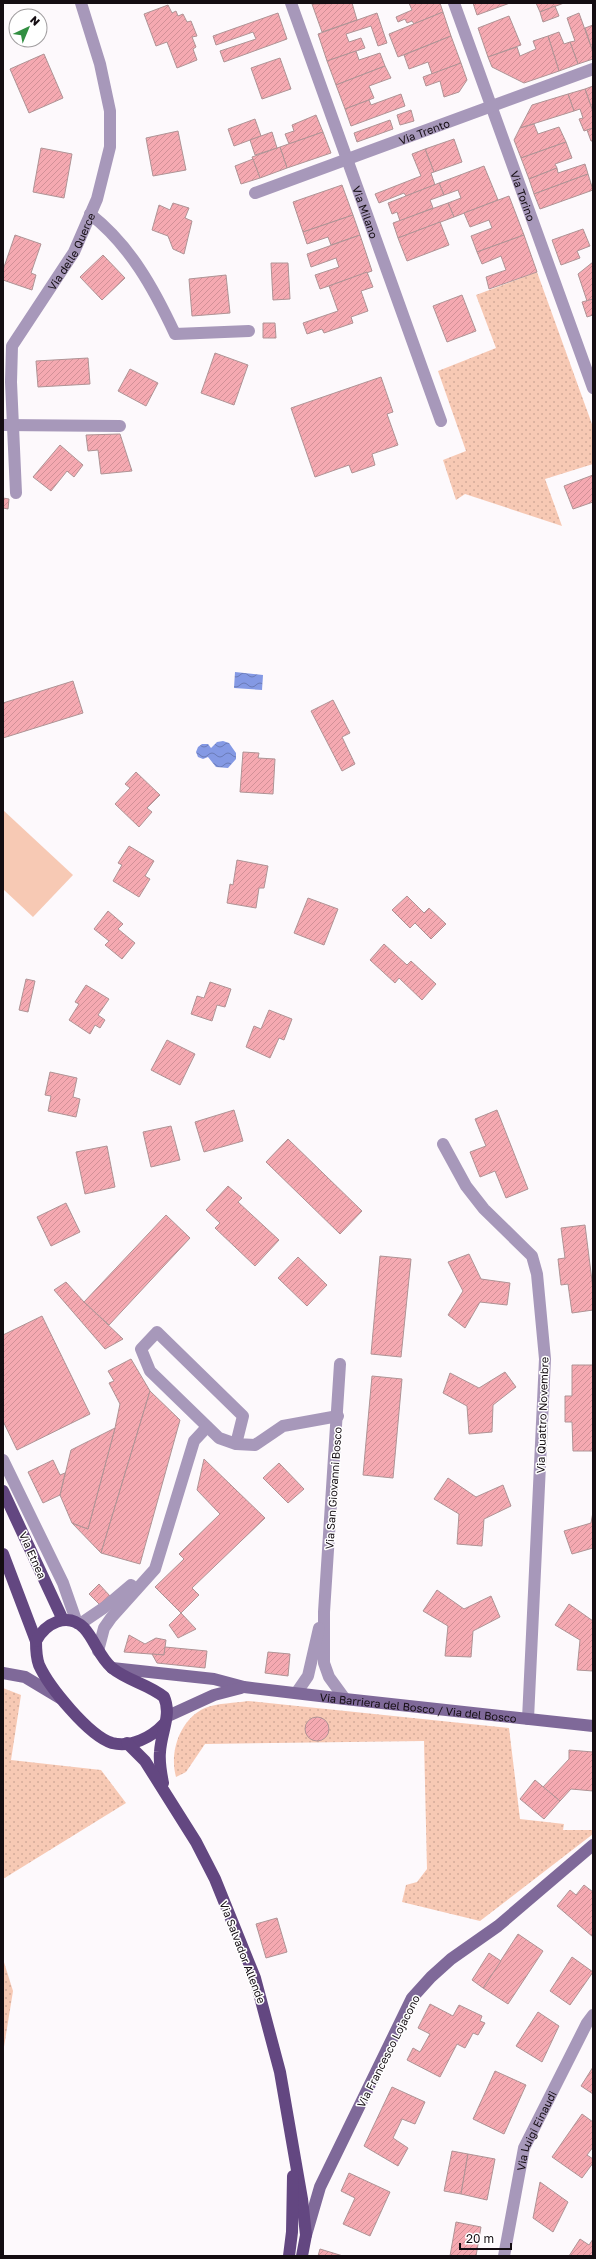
<svg xmlns="http://www.w3.org/2000/svg" width="596" height="2259" viewBox="0 0 596 2259" font-family="'Golos Text',sans-serif">
<style>
.grass{fill:url(#grass-dots)}
.green{fill:#f7c9b4}
.water{fill:url(#water-waves)}
.building{fill:url(#building-hatch);stroke:#af9395}
.lines{fill:none;stroke-linecap:round;stroke-linejoin:round}
.street{stroke:#a798ba;stroke-width:12}
.secondary{stroke:#7f6999;stroke-width:12}
.primary{stroke:#634781;stroke-width:12}
.labels{text-anchor:middle;dominant-baseline:central;stroke-width:3;stroke-linejoin:round;paint-order:stroke}
.street-label{font-size:11px;fill:#140d12;stroke:#fff}
</style>
<defs>
<pattern id="grass-dots" width="8" height="8" patternUnits="userSpaceOnUse"><rect width="8" height="8" fill="#f7c9b4"/><path d="M2 2h.1M6 6h.1" fill="none" stroke="#d3ab9a" stroke-width="1.8" stroke-linecap="round"/></pattern>
<pattern id="water-waves" width="16" height="10" patternUnits="userSpaceOnUse"><rect width="16" height="10" fill="#8499e4"/><path d="M0 5q4-4 8 0t8 0" fill="none" stroke="#6b7bb7"/></pattern>
<pattern id="building-hatch" width="6" height="6" patternUnits="userSpaceOnUse"><rect width="6" height="6" fill="#f5a9b1"/><path d="M-1 1l2-2M0 6l6-6M5 7l2-2" fill="none" stroke="#d19097"/></pattern>
</defs>
<rect width="100%" height="100%" fill="#fdf9fc"/>
<!-- grass -->
<g class="grass">
<polygon points="537,272 593,427 593,464 545,479 562,526 465,494 456,500 443,460 466,451 438,371 496,348 476,295"/>
<polygon points="3,1688 21,1695 11,1760 101,1770 126,1803 3,1879"/>
<path d="M248,1701L509,1728L520,1819L564,1824L563,1830H593V1834L480,1921L402,1902L406,1885L417,1882L427,1869L424,1741L205,1744L186,1772L176,1777C169,1752 180,1719 205,1708C218,1703 235,1703 248,1701Z"/>
<polygon points="3,1959 13,1991 3,2053"/>
</g>
<!-- green -->
<polygon class="green" points="3,810 73,875 33,917 3,889"/>
<!-- water -->
<g class="water">
<polygon points="235,672 263,675 262,690 234,688"/>
<polygon points="223,741 229,743 236,753 236,759 228,768 216,767 208,757 203,759 198,757 196,752 198,747 202,744 208,744 211,748 217,742"/>
</g>
<!-- building -->
<g class="building">
<polygon points="352,3 357,20 322,32 312,4"/>
<polygon points="409,3 440,3 443,12 414,24 412,21 407,23 405,19 398,22 396,17 412,10"/>
<polygon points="473,3 510,3 477,15"/>
<polygon points="536,3 564,3 540,12"/>
<polygon points="168,5 172,13 176,11 178,16 183,14 187,22 191,21 197,36 192,37 196,47 193,49 197,60 177,68 167,42 156,46 144,14"/>
<polygon points="555,6 559,16 543,22 540,12"/>
<polygon points="443,12 451,36 398,57 389,34"/>
<polygon points="278,13 287,39 224,62 220,51 256,39 253,32 216,45 213,36"/>
<polygon points="377,13 387,43 378,46 371,26 346,34 349,42 361,38 365,48 327,61 318,34"/>
<polygon points="579,13 593,52 593,59 578,64 570,42 575,41 567,18"/>
<polygon points="509,16 521,45 488,57 478,28"/>
<polygon points="593,25 593,52 585,28"/>
<polygon points="559,32 564,44 570,42 578,64 559,71 548,36"/>
<polygon points="451,36 461,63 432,74 428,62 409,69 404,55"/>
<polygon points="548,36 559,71 524,83 492,67 488,57 517,47 520,56 536,49 533,41"/>
<polygon points="356,51 359,60 380,53 385,66 336,85 327,61"/>
<polygon points="44,54 63,98 29,113 10,69"/>
<polygon points="280,58 291,89 262,99 251,68"/>
<polygon points="461,63 467,80 459,92 444,97 440,81 426,86 423,77"/>
<polygon points="385,66 391,78 369,86 374,98 345,109 336,85"/>
<polygon points="593,86 593,112 585,89"/>
<polygon points="585,89 593,112 593,128 584,131 579,119 583,118 580,109 574,111 568,94"/>
<polygon points="401,94 405,106 351,126 345,109 369,100 371,105"/>
<polygon points="568,94 574,111 520,128 532,105"/>
<polygon points="411,110 414,121 400,125 397,115"/>
<polygon points="316,115 323,132 289,144 285,134 294,131 292,125"/>
<polygon points="255,119 261,136 234,146 228,129"/>
<polygon points="390,120 393,129 357,142 354,133"/>
<polygon points="534,124 538,134 559,127 566,142 521,158 514,140 520,128"/>
<polygon points="593,128 593,141 591,141 587,130"/>
<polygon points="178,131 186,170 153,176 146,138"/>
<polygon points="272,132 277,148 255,155 250,140"/>
<polygon points="323,132 331,153 287,168 280,147"/>
<polygon points="454,139 462,162 434,172 425,149"/>
<polygon points="566,142 572,158 555,164 557,168 529,179 521,158"/>
<polygon points="280,147 287,168 260,178 252,157"/>
<polygon points="41,148 72,154 64,198 33,192"/>
<polygon points="425,149 434,172 431,173 435,185 406,196 404,193 379,203 375,194 421,176 412,154"/>
<polygon points="253,159 260,178 241,184 235,166"/>
<polygon points="585,164 588,174 534,194 529,179 557,168 558,173"/>
<polygon points="484,166 498,200 454,217 448,203 461,198 458,190 444,195 439,183"/>
<polygon points="588,174 593,190 540,209 534,194"/>
<polygon points="439,183 444,195 430,200 433,208 400,221 397,212 392,214 388,203"/>
<polygon points="342,185 353,215 303,232 293,202"/>
<polygon points="509,196 524,235 477,252 471,236 492,228 489,220 470,227 464,213"/>
<polygon points="173,203 189,208 185,218 192,221 184,254 173,249 168,236 152,230 159,205 170,210"/>
<polygon points="448,203 454,217 398,238 393,223"/>
<polygon points="353,215 360,235 331,245 328,237 307,244 303,232"/>
<polygon points="440,222 449,245 407,261 398,238"/>
<polygon points="583,229 590,246 577,251 580,258 561,265 552,240"/>
<polygon points="15,235 41,244 31,273 36,275 32,290 3,280 3,270"/>
<polygon points="360,235 372,271 320,289 315,275 339,267 336,258 311,267 307,254"/>
<polygon points="524,235 537,272 489,289 486,277 506,270 501,256 482,264 477,252"/>
<polygon points="103,255 125,278 102,300 80,277"/>
<polygon points="593,262 593,299 587,301 578,274"/>
<polygon points="271,263 288,263 290,299 273,300"/>
<polygon points="367,272 373,287 361,291 368,311 351,317 353,323 324,333 322,329 307,334 303,323 338,311 329,286"/>
<polygon points="226,275 230,313 192,316 189,279"/>
<polygon points="462,295 476,331 447,342 433,306"/>
<polygon points="593,299 593,315 587,317 582,302"/>
<polygon points="263,323 275,323 276,338 263,338"/>
<polygon points="215,353 248,365 234,405 201,393"/>
<polygon points="88,358 90,384 38,387 36,361"/>
<polygon points="130,369 158,383 146,406 118,391"/>
<polygon points="381,377 393,412 387,414 398,445 372,454 375,465 352,473 349,465 315,477 291,408"/>
<polygon points="120,434 132,471 101,474 98,450 88,451 86,435"/>
<polygon points="60,445 83,465 74,477 67,471 51,491 33,477"/>
<polygon points="593,475 593,502 573,509 564,486"/>
<polygon points="3,498 9,499 8,509 3,508"/>
<polygon points="73,681 83,713 3,738 3,703"/>
<polygon points="333,700 350,733 342,737 355,764 342,771 311,711"/>
<polygon points="243,752 259,753 258,758 275,759 273,794 240,792"/>
<polygon points="136,772 160,795 147,808 152,812 139,827 115,804 130,788 125,784"/>
<polygon points="129,846 154,861 145,876 150,879 139,897 113,881 122,865 118,863"/>
<polygon points="237,860 268,866 264,888 259,888 256,908 227,903 230,884 233,885"/>
<polygon points="407,896 424,913 429,908 446,924 431,939 415,923 410,928 392,910"/>
<polygon points="308,898 338,909 324,945 294,933"/>
<polygon points="108,911 123,924 118,929 135,943 122,959 105,945 109,941 94,929"/>
<polygon points="384,944 407,965 411,961 436,984 422,1000 399,978 395,983 370,960"/>
<polygon points="26,979 35,981 28,1012 19,1010"/>
<polygon points="210,982 231,989 225,1007 217,1005 212,1021 191,1014 197,996 204,998"/>
<polygon points="86,985 109,999 98,1015 105,1020 100,1028 95,1025 90,1034 69,1020 79,1004 75,1002"/>
<polygon points="269,1010 292,1019 284,1040 279,1038 270,1058 246,1047 254,1026 261,1029"/>
<polygon points="167,1040 195,1054 180,1085 151,1070"/>
<polygon points="50,1072 77,1078 73,1097 80,1099 76,1117 48,1111 51,1096 45,1095"/>
<polygon points="234,1110 243,1141 204,1152 195,1122"/>
<polygon points="497,1110 528,1189 506,1198 495,1171 480,1177 470,1152 486,1146 475,1119"/>
<polygon points="171,1126 180,1160 151,1167 143,1132"/>
<polygon points="288,1139 362,1211 340,1234 266,1162"/>
<polygon points="107,1146 115,1187 85,1194 76,1152"/>
<polygon points="228,1186 242,1198 238,1202 279,1240 255,1266 215,1228 220,1223 206,1210"/>
<polygon points="66,1203 80,1232 51,1246 37,1217"/>
<polygon points="166,1215 190,1238 109,1325 84,1302"/>
<polygon points="585,1225 593,1289 593,1310 572,1313 568,1284 561,1285 558,1259 565,1258 561,1228"/>
<polygon points="469,1254 481,1279 510,1283 507,1305 480,1302 465,1328 448,1315 463,1291 448,1262"/>
<polygon points="380,1256 411,1259 401,1357 371,1354"/>
<polygon points="298,1257 327,1285 307,1306 278,1278"/>
<polygon points="66,1282 84,1302 123,1339 105,1349 54,1290"/>
<polygon points="42,1316 90,1414 17,1450 3,1421 3,1335"/>
<polygon points="131,1359 150,1391 101,1553 72,1523 88,1529 115,1428 120,1404 109,1383 114,1381 108,1371"/>
<polygon points="572,1365 593,1365 593,1451 573,1451 572,1422 565,1422 565,1396 572,1396"/>
<polygon points="505,1372 516,1387 493,1405 492,1432 469,1434 467,1406 443,1393 450,1373 479,1388"/>
<polygon points="372,1376 402,1379 393,1478 363,1475"/>
<polygon points="150,1391 180,1420 140,1564 101,1553"/>
<polygon points="115,1428 88,1529 72,1523 60,1495 71,1450"/>
<polygon points="204,1459 265,1518 192,1588 199,1595 181,1613 155,1587 184,1559 179,1554 220,1514 197,1490"/>
<polygon points="53,1460 60,1475 65,1473 60,1495 43,1503 28,1472"/>
<polygon points="279,1463 304,1489 288,1503 263,1478"/>
<polygon points="448,1478 476,1497 503,1485 511,1506 484,1519 482,1546 457,1544 459,1514 434,1499"/>
<polygon points="593,1512 593,1548 572,1554 564,1531 591,1523"/>
<polygon points="99,1584 110,1596 100,1605 89,1594"/>
<polygon points="437,1590 464,1609 491,1596 500,1617 473,1631 471,1657 445,1656 448,1626 423,1611"/>
<polygon points="569,1604 593,1621 593,1671 577,1670 580,1640 555,1625"/>
<polygon points="181,1613 196,1629 178,1638 169,1625"/>
<polygon points="129,1635 145,1644 156,1638 166,1640 164,1655 124,1652"/>
<polygon points="165,1647 207,1651 205,1668 157,1663 152,1654 164,1655"/>
<polygon points="268,1652 290,1654 288,1676 265,1673"/>
<circle cx="317" cy="1729" r="12"/>
<polygon points="569,1750 593,1752 593,1791 571,1789 560,1801 543,1787 569,1759"/>
<polygon points="535,1780 560,1801 544,1819 520,1799"/>
<polygon points="584,1885 593,1892 593,1937 557,1906 570,1890 576,1895"/>
<polygon points="277,1918 287,1952 266,1958 256,1924"/>
<polygon points="518,1934 543,1951 508,2004 483,1988"/>
<polygon points="489,1953 501,1961 483,1988 472,1980"/>
<polygon points="572,1957 593,1972 570,2005 550,1991"/>
<polygon points="430,2004 453,2016 459,2005 482,2016 480,2021 485,2023 478,2035 473,2033 465,2048 457,2044 440,2077 407,2060 413,2048 420,2052 430,2034 418,2028"/>
<polygon points="538,2012 559,2026 542,2062 516,2046"/>
<polygon points="593,2067 593,2094 581,2086"/>
<polygon points="495,2071 526,2085 504,2134 473,2119"/>
<polygon points="392,2087 425,2102 415,2124 402,2119 393,2138 408,2148 398,2166 364,2146"/>
<polygon points="582,2114 593,2122 593,2147 587,2155 593,2159 593,2163 582,2178 552,2157"/>
<polygon points="452,2151 468,2154 461,2194 444,2191"/>
<polygon points="468,2154 495,2159 487,2200 461,2194"/>
<polygon points="349,2173 390,2192 370,2236 343,2224 355,2198 341,2191"/>
<polygon points="540,2182 568,2202 553,2232 533,2218"/>
<polygon points="456,2222 481,2227 476,2256 450,2256"/>
<polygon points="580,2239 589,2245 593,2239 593,2256 569,2256"/>
<polygon points="320,2249 343,2256 318,2256"/>
</g>
<g class="lines">
<!-- street -->
<g class="street">
<path id="s1" d="M291,3L441,421"/>
<path id="s2" d="M454,3L593,388"/>
<path id="s3" d="M255,193L593,69"/>
<path d="M90,214C130,245 154,289 175,334L249,331"/>
<polyline points="3,425 120,426"/>
<path id="s4" d="M16,493L11,382L12,346L74,252L97,199L110,147V111L100,64L81,3"/>
<polyline points="443,1144 466,1186 484,1209 532,1256 537,1274 545,1359 528,1719"/>
<polyline points="340,1364 324,1612 324,1663 329,1677 345,1699"/>
<polyline points="236,1444 243,1416 157,1332 141,1349 150,1371 219,1438 236,1444 255,1445 283,1426 338,1416"/>
<polyline points="3,1460 63,1583 77,1623"/>
<polyline points="80,1624 105,1607 131,1585"/>
<polyline points="98,1651 104,1628 111,1618 155,1569 194,1441 207,1427"/>
<polyline points="297,1692 308,1676 319,1628"/>
<path id="s5" d="M504,2256L524,2148L587,2023L593,2015"/>
</g>
<!-- secondary -->
<g class="secondary">
<path id="s6" d="M112,1668L214,1679L244,1687L345,1699L593,1726"/>
<polyline points="3,1673 25,1677 60,1698"/>
<polyline points="168,1716 214,1695 241,1688"/>
<polyline points="306,2235 320,2187 412,1998 431,1977 451,1959 498,1926 593,1845"/>
</g>
<!-- primary -->
<g class="primary">
<polyline points="3,1491 63,1620"/>
<path d="M3,1554L36,1641C36,1649 36,1657 39,1665C49,1687 89,1736 112,1743C131,1748 152,1737 164,1724"/>
<path d="M36,1641C45,1624 67,1611 84,1628C95,1640 99,1657 112,1668C128,1681 148,1684 164,1697C172,1715 161,1732 160,1752C159,1762 161,1773 163,1783"/>
<polyline points="127,1743 145,1761 196,1842 215,1879 255,1978 280,2072 302,2199 306,2235 302,2256"/>
<polyline points="289,2256 292,2232 293,2176"/>
</g>
</g>
<g class="labels">
<!-- street labels -->
<g class="street-label">
<text stroke="none"><textPath href="#s3" startOffset="180">Via Trento</textPath></text>
<text stroke="none"><textPath href="#s2" startOffset="205">Via Torino</textPath></text>
<text stroke="none"><textPath href="#s1" startOffset="222">Via Milano</textPath></text>
<text stroke="none"><textPath href="#s4" startOffset="259">Via delle Querce</textPath></text>
<text transform="translate(542 1415) rotate(-88)">Via Quattro Novembre</text>
<text transform="translate(333 1488) rotate(-86)">Via San Giovanni Bosco</text>
<text transform="translate(33 1555) rotate(66)">Via Etnea</text>
<text stroke="none"><textPath href="#s6" startOffset="309">Via Barriera del Bosco / Via del Bosco</textPath></text>
<text transform="translate(243 1952) rotate(69)">Via Salvador Allende</text>
<text transform="translate(388 2051) rotate(-63)">Via Francesco Lojacono</text>
<text stroke="none"><textPath href="#s5" startOffset="130">Via Luigi Einaudi</textPath></text>
</g>
</g>
<!-- border -->
<rect width="596" height="2259" fill="none" stroke="#140d12" stroke-width="8"/>
<!-- north arrow -->
<g transform="translate(28 28) rotate(44)"><circle r="19" fill="#ffffff" stroke="#a19ea0"/>
<path d="M0-3L7 15L0 10L-7 15Z" fill="#328f42"/>
<text y="-6" font-size="11" font-weight="bold" text-anchor="middle" fill="#140d12">N</text>
</g>
<!-- scale -->
<path d="M460 2243v6h51v-6" fill="none" stroke="#140d12" stroke-width="2"/>
<text x="466" y="2243" font-size="12" fill="#140d12" stroke="#ffffff" stroke-width="3" paint-order="stroke">20 m</text>
</svg>
